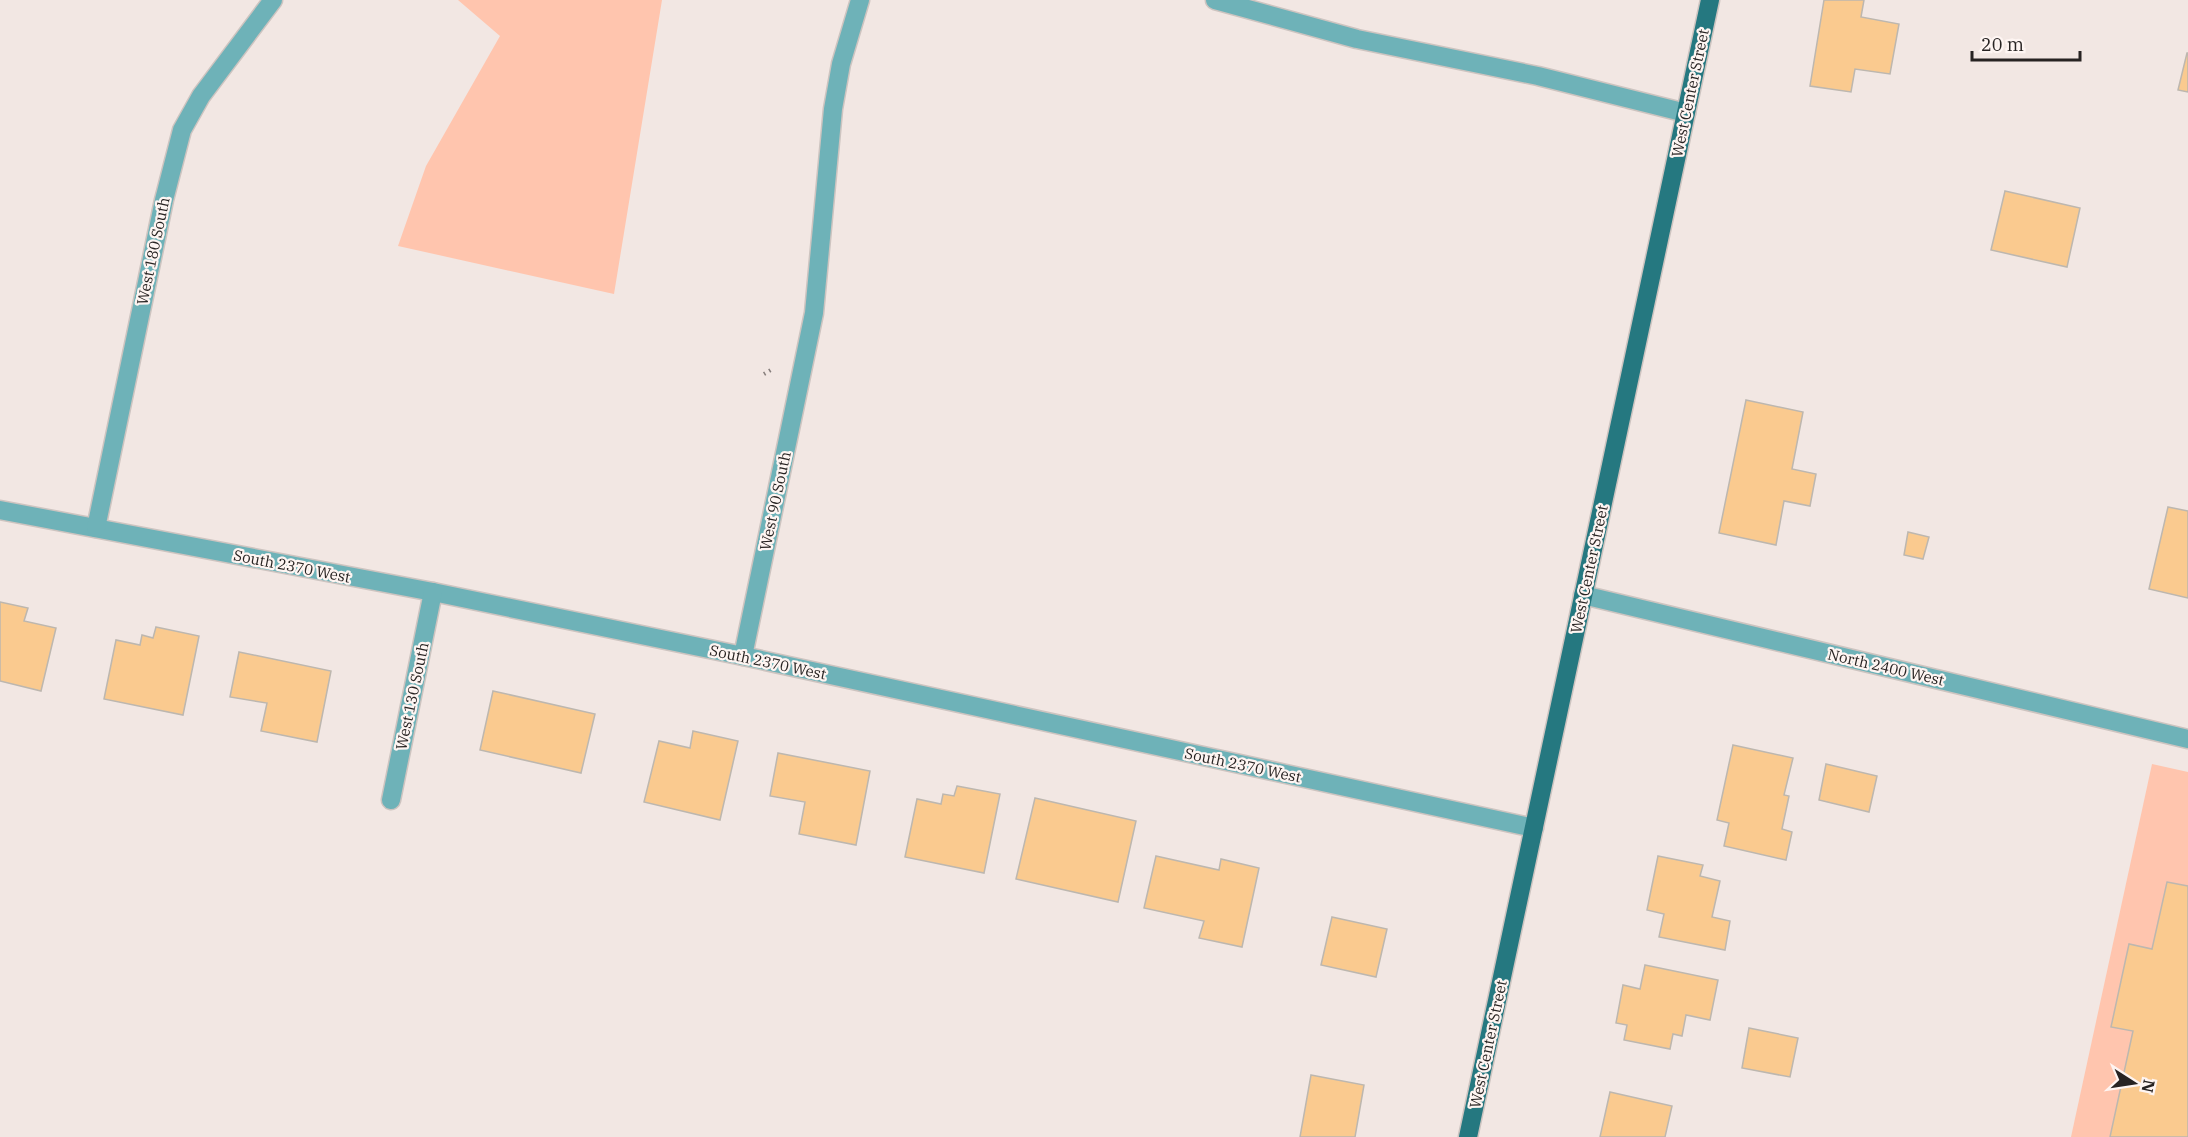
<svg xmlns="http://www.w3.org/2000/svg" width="2188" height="1137" viewBox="0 0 2188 1137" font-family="'IBM Plex Serif',serif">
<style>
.green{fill:#ffc5ae}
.building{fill:#faca8f;stroke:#bdb7af;stroke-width:1.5}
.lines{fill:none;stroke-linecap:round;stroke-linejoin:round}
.minor-casing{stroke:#cdc4c0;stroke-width:21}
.major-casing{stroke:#cdc4c0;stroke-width:21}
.path{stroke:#857d7b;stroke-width:4;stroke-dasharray:1.5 4.5;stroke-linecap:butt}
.minor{stroke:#6eb2b8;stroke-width:18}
.major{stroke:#257880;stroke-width:18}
.labels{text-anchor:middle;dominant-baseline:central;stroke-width:4.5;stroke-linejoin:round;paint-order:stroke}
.street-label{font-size:15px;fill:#272322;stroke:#fef5f2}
</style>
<rect width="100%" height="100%" fill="#f2e7e3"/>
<!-- green -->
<g class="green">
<polygon points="458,0 662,0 614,294 398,246 426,166 500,36"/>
<polygon points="2152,764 2188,772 2188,1137 2071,1137"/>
</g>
<!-- building -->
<g class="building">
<polygon points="1824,0 1864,0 1861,17 1899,24 1890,74 1855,69 1851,92 1810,86"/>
<polygon points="2187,53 2188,53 2188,92 2178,90"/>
<polygon points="2005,191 2080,208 2067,267 1991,250"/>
<polygon points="1746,400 1803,412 1792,469 1816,474 1810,506 1784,501 1776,545 1719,533"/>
<polygon points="2168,507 2188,511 2188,598 2149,589"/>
<polygon points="1908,532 1929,537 1923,559 1904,555"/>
<polygon points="0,602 28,608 24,621 56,628 41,691 0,681"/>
<polygon points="156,627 199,636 183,715 104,699 116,640 140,645 142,635 153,638"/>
<polygon points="239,652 331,671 317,742 261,731 267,703 230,697"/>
<polygon points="493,691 595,714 581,773 480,750"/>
<polygon points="693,731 738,741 720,820 644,802 659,741 690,748"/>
<polygon points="1733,745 1793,758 1784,795 1789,796 1782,829 1792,832 1786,860 1724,846 1729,823 1717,820"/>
<polygon points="778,753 870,771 856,845 799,834 805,802 770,796"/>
<polygon points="1826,764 1877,776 1869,812 1819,800"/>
<polygon points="957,786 1000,794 984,873 905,857 917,799 941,804 943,794 954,796"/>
<polygon points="1035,798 1136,821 1118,902 1016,879"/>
<polygon points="1156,856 1219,870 1221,859 1259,868 1242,947 1199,938 1204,921 1144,908"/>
<polygon points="1658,856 1703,865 1700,876 1720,881 1712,917 1730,921 1725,950 1659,937 1664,914 1647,910"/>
<polygon points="2167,882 2188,886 2188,1137 2110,1137 2133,1031 2111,1027 2129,944 2152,949"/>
<polygon points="1332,917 1387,929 1376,977 1321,965"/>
<polygon points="1645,965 1718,980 1710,1020 1686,1015 1682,1036 1673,1034 1670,1049 1624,1040 1627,1025 1616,1023 1623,985 1640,989"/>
<polygon points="1749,1028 1798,1038 1790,1077 1742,1068"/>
<polygon points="1311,1075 1364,1085 1355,1137 1300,1137"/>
<polygon points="1610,1092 1672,1106 1665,1137 1600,1137"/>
</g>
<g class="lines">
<defs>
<g id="minor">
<polyline points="1215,0 1357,39 1538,76 1686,113"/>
<polyline points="0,510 433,592 743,656 1534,828"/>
<polyline points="96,528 164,200 182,130 201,96 273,0"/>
<polyline points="1583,595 2188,739"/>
<polyline points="743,656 814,313 833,109 841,64 860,0"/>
<polyline points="391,800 433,592"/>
</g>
<polyline id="major" points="1468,1137 1710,0"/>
</defs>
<!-- minor casing -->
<use href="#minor" class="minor-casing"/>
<!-- major casing -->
<use href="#major" class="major-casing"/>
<!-- path -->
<polyline class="path" points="764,374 774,368"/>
<!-- minor -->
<use href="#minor" class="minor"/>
<!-- major -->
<use href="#major" class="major"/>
</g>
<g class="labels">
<!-- street labels -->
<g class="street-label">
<text transform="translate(1690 93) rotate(-78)">West Center Street</text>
<text transform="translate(153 251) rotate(-78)">West 180 South</text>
<text transform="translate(775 501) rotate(-78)">West 90 South</text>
<text transform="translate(292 566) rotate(11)">South 2370 West</text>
<text transform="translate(1589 569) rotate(-78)">West Center Street</text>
<text transform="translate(768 662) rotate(12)">South 2370 West</text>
<text transform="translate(1886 667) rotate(13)">North 2400 West</text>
<text transform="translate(412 696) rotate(-78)">West 130 South</text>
<text transform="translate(1243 765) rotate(12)">South 2370 West</text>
<text transform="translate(1488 1044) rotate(-78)">West Center Street</text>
</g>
</g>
<!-- north arrow -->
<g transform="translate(2134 1083) rotate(102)" stroke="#fef5f2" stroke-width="4.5" paint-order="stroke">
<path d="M0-4.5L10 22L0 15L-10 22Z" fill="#272322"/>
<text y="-9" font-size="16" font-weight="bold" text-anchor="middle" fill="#272322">N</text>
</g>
<!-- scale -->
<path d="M1972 51v9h108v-9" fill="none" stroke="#272322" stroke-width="3"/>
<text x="1981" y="51" font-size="18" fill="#272322" stroke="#fef5f2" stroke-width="4.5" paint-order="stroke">20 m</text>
</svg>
